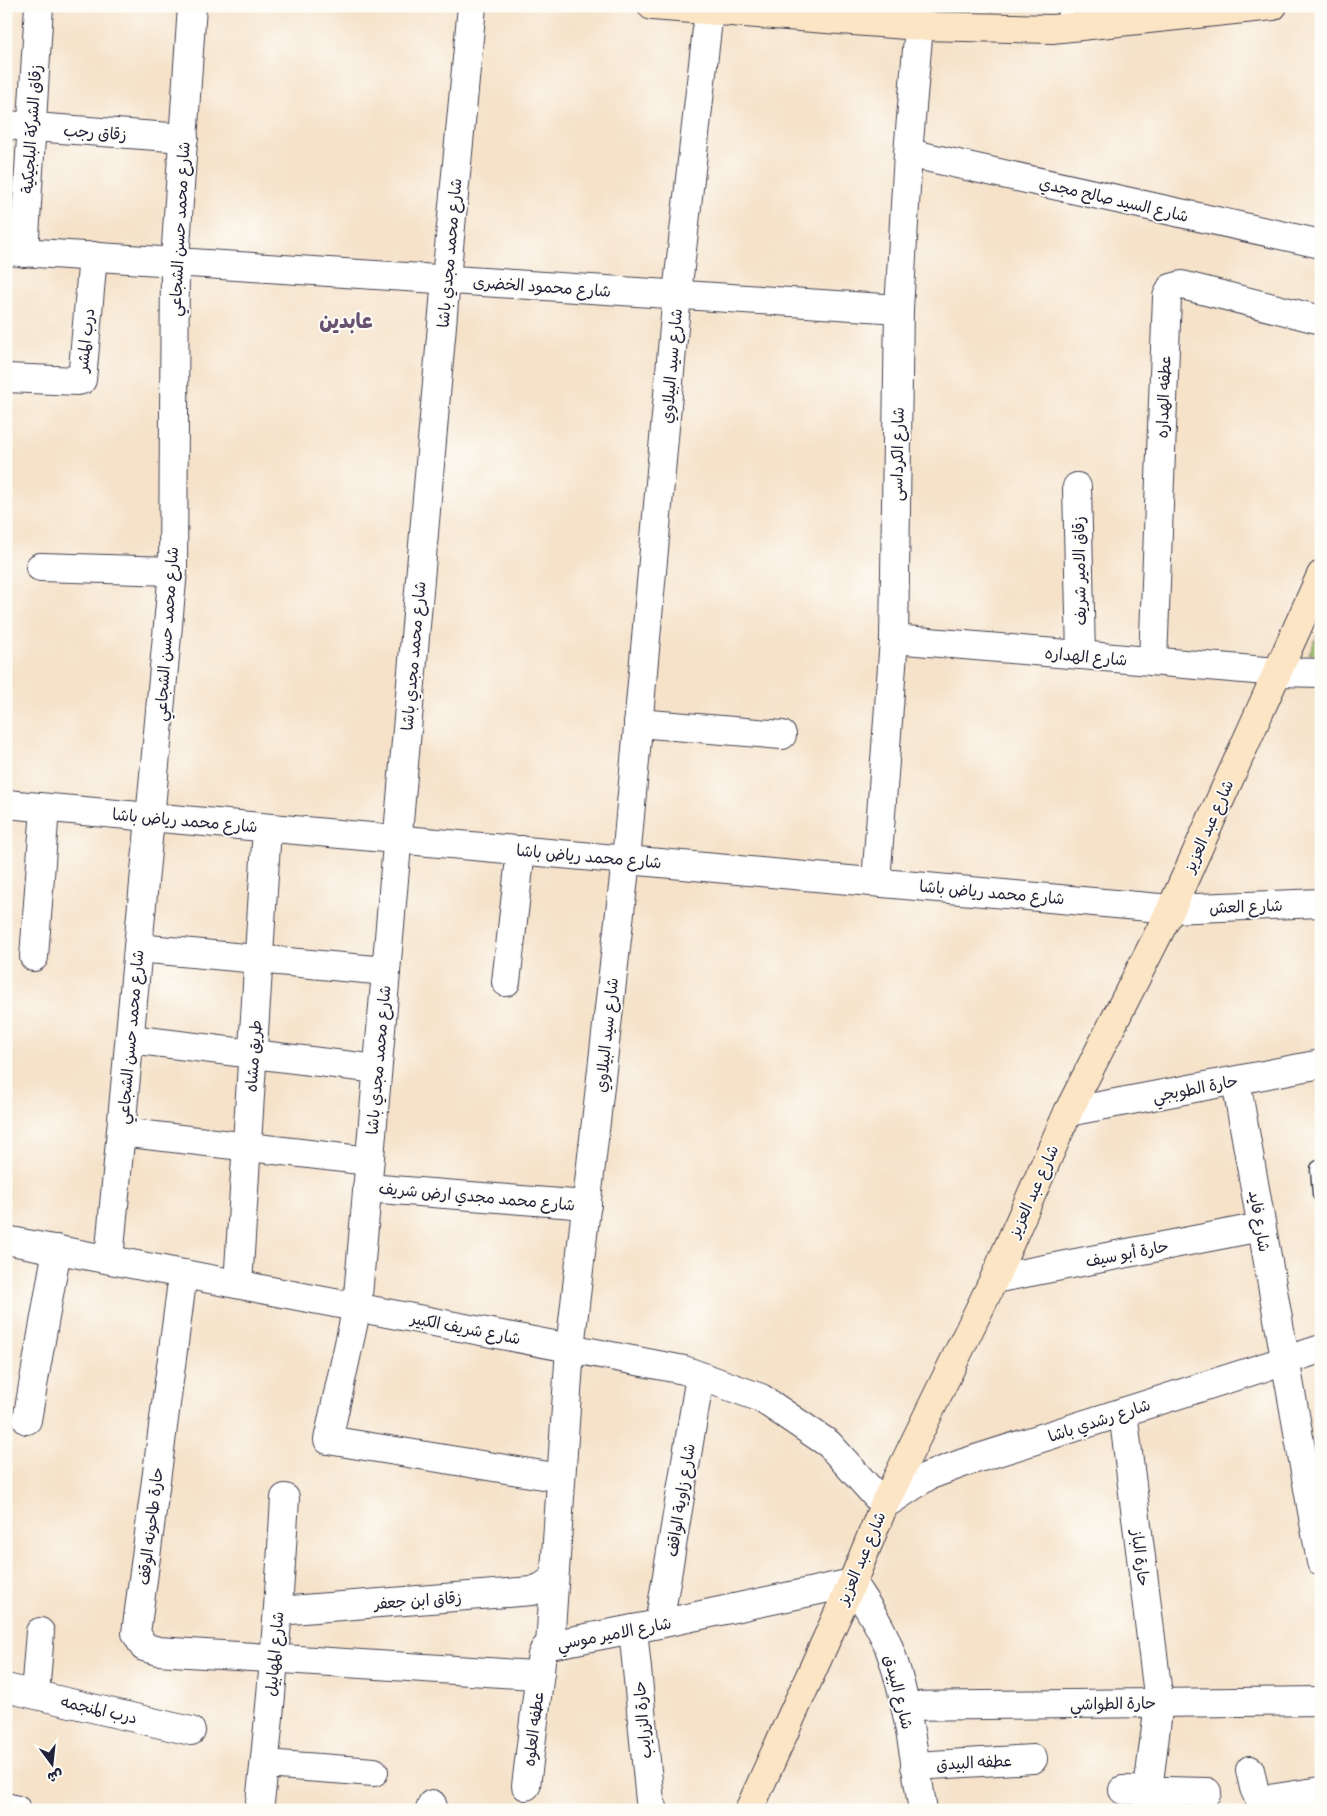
<svg xmlns="http://www.w3.org/2000/svg" width="1327" height="1816" viewBox="0 0 1327 1816" font-family="'Patrick Hand','Playpen Sans Arabic',sans-serif">
<style>
.green{fill:#a5c972;stroke:#647656}
.lines{fill:none;stroke-linecap:round;stroke-linejoin:round}
.service-casing{stroke:#423f50;stroke-width:19}
.minor-casing{stroke:#423f50;stroke-width:30}
.tertiary-casing{stroke:#423f50;stroke-width:30}
.secondary-casing{stroke:#423f50;stroke-width:30}
.service{stroke:#fff;stroke-width:16}
.minor{stroke:#fff;stroke-width:28}
.tertiary{stroke:#fff;stroke-width:28}
.secondary{stroke:#fce5c4;stroke-width:28}
.labels{text-anchor:middle;dominant-baseline:central;stroke-width:4;stroke-linejoin:round;paint-order:stroke}
.street-label{font-size:16px;fill:#22223b;stroke:#fdfcf7}
.district-label{font-size:21px;font-weight:bold;fill:#695271;stroke:#fdfcf7}
</style>
<rect width="100%" height="100%" fill="#fdfcf7"/>
<filter id="ink" filterUnits="userSpaceOnUse"><feTurbulence type="fractalNoise" baseFrequency=".02" numOctaves="2"/><feDisplacementMap in="SourceGraphic" scale="10" xChannelSelector="R" yChannelSelector="G"/><feConvolveMatrix kernelMatrix="1 2 1 2 8 2 1 2 1" color-interpolation-filters="sRGB"/></filter>
<filter id="wash" filterUnits="userSpaceOnUse"><feTurbulence type="fractalNoise" baseFrequency=".0096" numOctaves="4" result="noise"/><feDisplacementMap in="SourceGraphic" scale="20" xChannelSelector="R" yChannelSelector="G"/><feGaussianBlur stdDeviation="1.12" result="paint"/><feColorMatrix in="noise" values="0 0 0 0 0 0 0 0 0 0 0 0 0 0 0 0 0 1.4 0 .05"/><feComposite in="paint" operator="in"/></filter>
<g filter="url(#wash)">
<rect width="100%" height="100%" fill="#f5e2c9"/>
<!-- green -->
<polygon class="green" points="1321,627 1321,654 1309,654"/>
</g>
<g filter="url(#ink)">
<g class="lines">
<defs>
<g id="service">
<polyline points="1065,28 1067,6"/>
<polyline points="1319,1169 1321,1194"/>
</g>
<g id="minor">
<polyline points="472,6 446,279 357,1307 328,1440 561,1478"/>
<polyline points="6,125 184,138"/>
<polyline points="908,153 1321,244"/>
<polyline points="6,251 899,309"/>
<polyline points="24,253 39,6"/>
<polyline points="6,378 78,381 82,380 93,256"/>
<polyline points="1077,487 1081,655"/>
<polyline points="40,567 173,571"/>
<polyline points="894,639 1278,672 1321,673"/>
<polyline points="1153,661 1167,297 1171,288 1182,285 1321,320"/>
<polyline points="638,723 782,735"/>
<polyline points="6,804 1171,909 1321,903"/>
<polyline points="876,882 894,639 899,309 908,153 919,26"/>
<polyline points="138,948 386,971"/>
<polyline points="34,957 45,808"/>
<polyline points="506,982 521,850"/>
<polyline points="130,1039 377,1069"/>
<polyline points="1236,1081 1321,1562"/>
<polyline points="1068,1112 1321,1064"/>
<polyline points="121,1132 369,1161"/>
<polyline points="367,1188 587,1205"/>
<polyline points="6,1240 684,1370 761,1398 829,1444 884,1505"/>
<polyline points="109,1259 173,571 175,261 192,6"/>
<path d="M183,1274L136,1633L144,1647L158,1651L534,1675L540,1672C541,1662 540,1650 550,1645L659,1624L852,1583C865,1603 879,1622 888,1645C908,1698 913,1755 923,1810"/>
<polyline points="994,1279 1261,1227"/>
<polyline points="238,1284 267,828"/>
<polyline points="1123,1412 1159,1703 1148,1790 1150,1810"/>
<polyline points="27,1420 57,1249"/>
<polyline points="278,1611 532,1591 542,1587 554,1579"/>
<polyline points="659,1624 700,1376"/>
<polyline points="633,1629 650,1801 654,1810"/>
<polyline points="550,1645 570,1348 626,860 677,294 709,11"/>
<polyline points="6,1688 191,1731"/>
<polyline points="35,1694 40,1632"/>
<polyline points="905,1706 1321,1701"/>
<polyline points="265,1764 374,1772"/>
<polyline points="915,1766 1033,1759"/>
<polyline points="1250,1770 1254,1788 1258,1797 1269,1799 1321,1791"/>
<polyline points="526,1786 540,1672"/>
<polyline points="1123,1790 1207,1792"/>
<polyline points="6,1807 17,1810"/>
<path d="M259,1810C272,1706 279,1602 285,1498"/>
<polyline points="430,1810 432,1804"/>
</g>
<polyline id="tertiary" points="884,1505 928,1476 963,1463 1321,1349"/>
<g id="secondary">
<polyline points="652,6 919,26 1052,29 1273,6"/>
<polyline points="749,1810 852,1583 884,1505 994,1279 1068,1112 1171,909 1321,575"/>
</g>
</defs>
<!-- service casing -->
<use href="#service" class="service-casing"/>
<!-- minor casing -->
<use href="#minor" class="minor-casing"/>
<!-- tertiary casing -->
<use href="#tertiary" class="tertiary-casing"/>
<!-- secondary casing -->
<use href="#secondary" class="secondary-casing"/>
<!-- service -->
<use href="#service" class="service"/>
<!-- minor -->
<use href="#minor" class="minor"/>
<!-- tertiary -->
<use href="#tertiary" class="tertiary"/>
<!-- secondary -->
<use href="#secondary" class="secondary"/>
</g>
</g>
<g class="labels">
<!-- street labels -->
<g class="street-label">
<text transform="translate(31 129) rotate(-86)">زقاق الشركة البلجيكية</text>
<text transform="translate(95 132) rotate(4)">زقاق رجب</text>
<text transform="translate(1114 199) rotate(13)">شارع السيد صالح مجدي</text>
<text transform="translate(179 229) rotate(-87)">شارع محمد حسن الشجاعي</text>
<text transform="translate(449 253) rotate(-85)">شارع محمد مجدي باشا</text>
<text transform="translate(542 286) rotate(4)">شارع محمود الخضرى</text>
<text transform="translate(85 340) rotate(-84)">درب المشر</text>
<text transform="translate(671 366) rotate(-85)">شارع سيد البيلاوي</text>
<text transform="translate(1163 397) rotate(-88)">عطفه الهداره</text>
<text transform="translate(897 454) rotate(-89)">شارع الكرداسى</text>
<text transform="translate(1079 571) rotate(-91)">زقاق الامير شريف</text>
<text transform="translate(166 634) rotate(-86)">شارع محمد حسن الشجاعي</text>
<text transform="translate(413 656) rotate(-85)">شارع محمد مجدي باشا</text>
<text transform="translate(1086 656) rotate(5)">شارع الهداره</text>
<text transform="translate(185 820) rotate(5)">شارع محمد رياض باشا</text>
<text transform="translate(1208 826) rotate(-66)">شارع عبد العزيز</text>
<text transform="translate(589 856) rotate(5)">شارع محمد رياض باشا</text>
<text transform="translate(992 892) rotate(5)">شارع محمد رياض باشا</text>
<text transform="translate(1246 906) rotate(-2)">شارع العش</text>
<text transform="translate(606 1035) rotate(-84)">شارع سيد البيلاوي</text>
<text transform="translate(130 1037) rotate(-85)">شارع محمد حسن الشجاعي</text>
<text transform="translate(253 1056) rotate(-86)">طريق مشاه</text>
<text transform="translate(378 1060) rotate(-85)">شارع محمد مجدي باشا</text>
<text transform="translate(1195 1088) rotate(-11)">حارة الطوبجي</text>
<text transform="translate(1033 1191) rotate(-66)">شارع عبد العزيز</text>
<text transform="translate(477 1196) rotate(5)">شارع محمد مجدي ارض شريف</text>
<text transform="translate(1260 1221) rotate(80)">شارع فايد</text>
<text transform="translate(1127 1253) rotate(-11)">حارة أبو سيف</text>
<text transform="translate(466 1328) rotate(11)">شارع شريف الكبير</text>
<text transform="translate(1099 1420) rotate(-18)">شارع رشدي باشا</text>
<text transform="translate(680 1500) rotate(-81)">شارع زاوية الواقف</text>
<text transform="translate(150 1526) rotate(-83)">حارة طاحونه الوقف</text>
<text transform="translate(861 1558) rotate(-67)">شارع عبد العزيز</text>
<text transform="translate(1141 1558) rotate(83)">حارة الباز</text>
<text transform="translate(418 1600) rotate(-4)">زقاق ابن جعفر</text>
<text transform="translate(614 1633) rotate(-11)">شارع الامير موسي</text>
<text transform="translate(274 1654) rotate(-85)">شارع المهابيل</text>
<text transform="translate(899 1692) rotate(76)">شارع البيدق</text>
<text transform="translate(1113 1703) rotate(-1)">حارة الطواشي</text>
<text transform="translate(99 1709) rotate(13)">درب المنجمه</text>
<text transform="translate(642 1720) rotate(-95)">حارة الزرايب</text>
<text transform="translate(533 1729) rotate(-83)">عطفه العلوه</text>
<text transform="translate(974 1762) rotate(-3)">عطفه البيدق</text>
</g>
<!-- district labels -->
<g class="district-label">
<text x="346" y="320">عابدين</text>
</g>
</g>
<!-- margin -->
<rect width="1327" height="1816" fill="none" stroke="#fdfcf7" stroke-width="25"/>
<!-- north arrow -->
<g transform="translate(52 1764) rotate(165)" stroke="#fdfcf7" stroke-width="4" paint-order="stroke">
<path d="M0-4L9 19L0 12L-9 19Z" fill="#22223b"/>
<text y="-8" font-size="14" font-weight="bold" text-anchor="middle" fill="#22223b">ش</text>
</g>
</svg>
